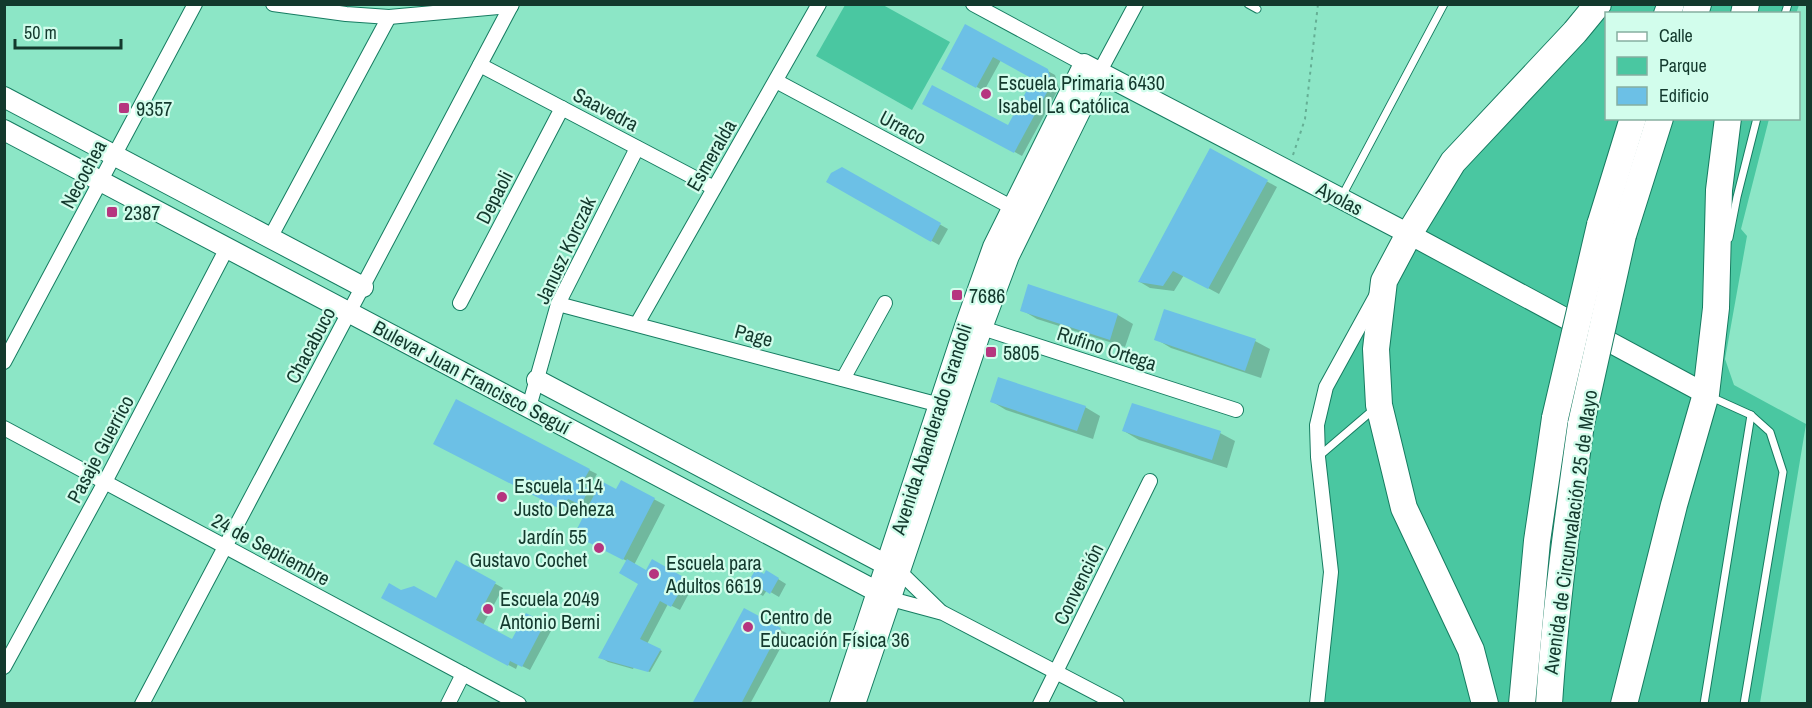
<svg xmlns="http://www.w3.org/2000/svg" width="1812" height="708" viewBox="0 0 1812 708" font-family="'Archivo Narrow',sans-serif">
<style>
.green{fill:#4ac7a1}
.shadow{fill:#0003}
.building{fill:#6cc0e6}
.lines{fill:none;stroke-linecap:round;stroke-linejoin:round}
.lane-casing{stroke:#167c61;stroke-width:9}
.street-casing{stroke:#167c61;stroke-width:16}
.secondary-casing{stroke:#167c61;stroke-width:22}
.highway-casing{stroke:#167c61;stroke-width:28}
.path{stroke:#65af95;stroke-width:2;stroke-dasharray:3 4.5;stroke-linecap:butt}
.lane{stroke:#fff;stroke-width:7}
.street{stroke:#fff;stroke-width:14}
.secondary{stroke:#fff;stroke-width:20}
.highway{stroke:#fff;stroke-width:26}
.highway-bridge-casing{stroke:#167c61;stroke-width:28;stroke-linecap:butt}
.highway-bridge{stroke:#fff;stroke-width:26}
.poi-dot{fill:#b6357f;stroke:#d2fdec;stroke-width:2}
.labels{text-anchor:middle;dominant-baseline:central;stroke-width:4.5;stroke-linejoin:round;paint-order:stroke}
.poi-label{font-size:20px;fill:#13392d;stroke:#d2fdec;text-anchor:start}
.street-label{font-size:20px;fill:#13392d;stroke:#d2fdec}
</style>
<rect width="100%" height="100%" fill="#8ce6c6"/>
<!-- green -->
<g class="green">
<polygon points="845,5 883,5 950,42 912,110 816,56"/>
<polygon points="1598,5 1799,5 1796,14 1606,14 1606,118 1769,119 1741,229 1747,236 1725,359 1734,385 1806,424 1760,703 1317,703 1331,572 1318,457 1326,387 1409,234"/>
</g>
<!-- shadow -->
<g class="shadow">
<polygon points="966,26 1055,75 1059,88 1022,156 924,103 1008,127 1035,78 1001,60 984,91 943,68"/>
<polygon points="1211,150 1277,187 1219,294 1184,275 1174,291 1150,288 1140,282"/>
<polygon points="842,169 948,229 939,245 828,182"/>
<polygon points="1029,286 1118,315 1133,324 1125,347 1037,319 1022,310"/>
<polygon points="1156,339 1255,341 1270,349 1261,378 1171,348"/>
<polygon points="991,401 1085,407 1100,416 1093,439 1006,410"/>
<polygon points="1124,431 1220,433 1235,441 1227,468 1139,440"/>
<polygon points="442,447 589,470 597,474 588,490 596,495 617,491 621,482 665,505 634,565 646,572 652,561 694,584 680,610 668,604 647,644 662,651 650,672 634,667 633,669 608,662 600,657 640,584 627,561 586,540 589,508 576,502 570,513"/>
<polygon points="456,562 503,588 483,625 512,641 526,615 552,629 530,670 518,664 516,669 383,597 401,591 436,600"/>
<polygon points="767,572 786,584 779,597 767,590 763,596 748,587 765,576"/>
<polygon points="744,610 788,634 750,704 698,704"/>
</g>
<!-- building -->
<g class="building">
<polygon points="965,24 1048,69 1052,83 1014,153 922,104 932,85 1008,125 1033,79 993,57 976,88 941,69"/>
<polygon points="1210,148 1268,180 1208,289 1173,271 1163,286 1138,282"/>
<polygon points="842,167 941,223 931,242 826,182 831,173"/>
<polygon points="1028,284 1118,314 1110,340 1020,311"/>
<polygon points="1164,309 1256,339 1245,371 1154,340"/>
<polygon points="998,377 1086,406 1077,431 990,402"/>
<polygon points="456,399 590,469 581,485 589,489 581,505 568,499 562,510 433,444"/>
<polygon points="1132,403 1221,431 1212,460 1122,431"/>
<polygon points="621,480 655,498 623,560 574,535 601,481 616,489"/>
<polygon points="627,559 646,570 652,559 687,579 671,607 660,601 640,639 661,649 648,672 598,658 638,584 619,573"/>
<polygon points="456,560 496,582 476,620 512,639 526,613 545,623 522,667 510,661 508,666 381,598 389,583 401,590 414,586 436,598"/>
<polygon points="756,569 764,574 766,570 779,578 770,594 759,587 755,593 745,587"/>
<polygon points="744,608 781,628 741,704 696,704 693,702"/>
</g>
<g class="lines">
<defs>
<g id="lane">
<polyline points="1248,4 1257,9"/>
<polyline points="1785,14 1788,4"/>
<polyline points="1342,196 1444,4"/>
<polyline points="1729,238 1737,197 1757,118"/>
<polyline points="1709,396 1751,415 1770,432 1783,472 1744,704"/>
<polyline points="1318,457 1373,410"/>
<polyline points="1704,704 1751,415"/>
</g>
<g id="street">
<polyline points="273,4 346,14 389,17 511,6"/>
<polyline points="973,4 1084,64"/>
<polyline points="480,65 714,188"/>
<polyline points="1100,71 1136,4"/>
<polyline points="776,81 1013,208"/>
<polyline points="270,238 389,17"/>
<polyline points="460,303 562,108"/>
<polyline points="558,304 940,405"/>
<polyline points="637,324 819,4"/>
<polyline points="973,325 1236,410"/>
<polyline points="4,362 195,4"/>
<polyline points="843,379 885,303"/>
<polyline points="529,407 558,304 637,148"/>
<polyline points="4,428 519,704"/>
<polyline points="900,572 941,612"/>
<polyline points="891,599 943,613 1117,704"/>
<polyline points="4,667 105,482 227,248"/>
<polyline points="142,704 512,4"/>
<polyline points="448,704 463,674"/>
<polyline points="1040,704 1150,481"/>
<polyline points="1317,704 1331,572 1318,457 1317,425 1326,387 1376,296"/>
</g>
<g id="secondary">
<polyline points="4,97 363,287"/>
<polyline points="4,130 891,599"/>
<polyline points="537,380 898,571"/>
<polyline points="840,704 966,323 993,247 1084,64 1409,234 1706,394"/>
<polyline points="855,704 982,328 1009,256 1100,71"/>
</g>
<g id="highway">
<polyline points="1667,14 1671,4"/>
<polyline points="1695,14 1698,4"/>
<polyline points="1744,14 1746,4"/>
<polyline points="1600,225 1633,118"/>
<polyline points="1623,235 1660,118"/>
<polyline points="1485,704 1471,650 1404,508 1379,405 1376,349 1384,281 1409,234 1453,162 1575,32 1598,4"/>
<polyline points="1522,704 1537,541 1555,418"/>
<path d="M1549,704C1555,610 1568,517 1581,424"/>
<polyline points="1624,704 1674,505 1706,394 1716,308 1719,190 1728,118"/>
</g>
</defs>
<!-- lane casing -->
<use href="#lane" class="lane-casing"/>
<!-- street casing -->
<use href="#street" class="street-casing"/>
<!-- secondary casing -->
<use href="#secondary" class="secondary-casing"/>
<!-- highway casing -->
<use href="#highway" class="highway-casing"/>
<!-- path -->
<polyline class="path" points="1293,155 1305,119 1318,4"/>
<!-- lane -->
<use href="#lane" class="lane"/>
<!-- street -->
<use href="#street" class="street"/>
<!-- secondary -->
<use href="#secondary" class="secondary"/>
<!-- highway -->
<use href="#highway" class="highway"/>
<defs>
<g id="highway-bridge">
<polyline points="1555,418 1600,225"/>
<polyline points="1581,424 1623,235"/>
</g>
</defs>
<!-- highway-bridge casing -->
<use href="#highway-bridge" class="highway-bridge-casing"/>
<!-- highway-bridge -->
<use href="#highway-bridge" class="highway-bridge"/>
</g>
<!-- markers -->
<g class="poi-dot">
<circle cx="986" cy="94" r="6"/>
<rect x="118" y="102" width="12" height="12" rx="3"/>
<rect x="106" y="206" width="12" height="12" rx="3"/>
<rect x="951" y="289" width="12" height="12" rx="3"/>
<rect x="985" y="346" width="12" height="12" rx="3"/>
<circle cx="502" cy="497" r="6"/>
<circle cx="599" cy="548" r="6"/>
<circle cx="654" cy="574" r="6"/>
<circle cx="488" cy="609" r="6"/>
<circle cx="748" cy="627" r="6"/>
</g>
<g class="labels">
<!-- poi labels -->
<g class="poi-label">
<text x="998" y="82">Escuela Primaria 6430<tspan x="998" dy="23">Isabel La Católica</tspan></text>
<text x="136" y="108">9357</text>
<text x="124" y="212">2387</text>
<text x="969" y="295">7686</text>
<text x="1003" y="352">5805</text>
<text x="514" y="485">Escuela 114<tspan x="514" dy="23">Justo Deheza</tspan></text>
<text x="587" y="536" text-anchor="end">Jardín 55<tspan x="587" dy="23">Gustavo Cochet</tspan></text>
<text x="666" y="562">Escuela para<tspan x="666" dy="23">Adultos 6619</tspan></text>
<text x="500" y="598">Escuela 2049<tspan x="500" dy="23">Antonio Berni</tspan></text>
<text x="760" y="616">Centro de<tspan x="760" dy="23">Educación Física 36</tspan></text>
</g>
<!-- street labels -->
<g class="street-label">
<text transform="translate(606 109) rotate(28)">Saavedra</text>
<text transform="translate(903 127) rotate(28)">Urraco</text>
<text transform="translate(711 155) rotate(-60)">Esmeralda</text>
<text transform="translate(83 174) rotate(-62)">Necochea</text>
<text transform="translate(494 197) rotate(-63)">Depaoli</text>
<text transform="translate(1340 198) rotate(28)">Ayolas</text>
<text transform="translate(565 250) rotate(-65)">Janusz Korczak</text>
<text transform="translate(754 335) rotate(15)">Page</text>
<text transform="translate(310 345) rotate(-62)">Chacabuco</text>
<text transform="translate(1107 348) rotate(18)">Rufino Ortega</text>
<text transform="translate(472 377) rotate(28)">Bulevar Juan Francisco Seguí</text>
<text transform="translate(931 429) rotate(-72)">Avenida Abanderado Grandoli</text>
<text transform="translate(100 449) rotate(-62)">Pasaje Guerrico</text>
<text transform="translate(1570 532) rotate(-82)">Avenida de Circunvalación 25 de Mayo</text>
<text transform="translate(271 549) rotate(28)">24 de Septiembre</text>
<text transform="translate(1078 584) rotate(-64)">Convención</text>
</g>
</g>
<!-- border -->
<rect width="1812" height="708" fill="none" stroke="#13392d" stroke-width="12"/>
<!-- legend -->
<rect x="1605" y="12" width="195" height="108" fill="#d2fdec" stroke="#86afa0" stroke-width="1.5"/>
<rect x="1617" y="32" width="30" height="9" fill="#ffffff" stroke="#86afa0" stroke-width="1.5"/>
<text x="1659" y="42" font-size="18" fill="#13392d">Calle</text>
<rect x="1617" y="57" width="30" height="18" fill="#4ac7a1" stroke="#86afa0" stroke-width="1.5"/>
<text x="1659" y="72" font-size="18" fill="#13392d">Parque</text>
<rect x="1617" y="87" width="30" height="18" fill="#6cc0e6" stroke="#86afa0" stroke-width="1.5"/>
<text x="1659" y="102" font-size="18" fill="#13392d">Edificio</text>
<!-- scale -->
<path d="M15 39v9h106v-9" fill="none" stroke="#13392d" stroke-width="3"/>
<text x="24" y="39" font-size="18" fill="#13392d" stroke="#d2fdec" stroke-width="4.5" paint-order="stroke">50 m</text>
</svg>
